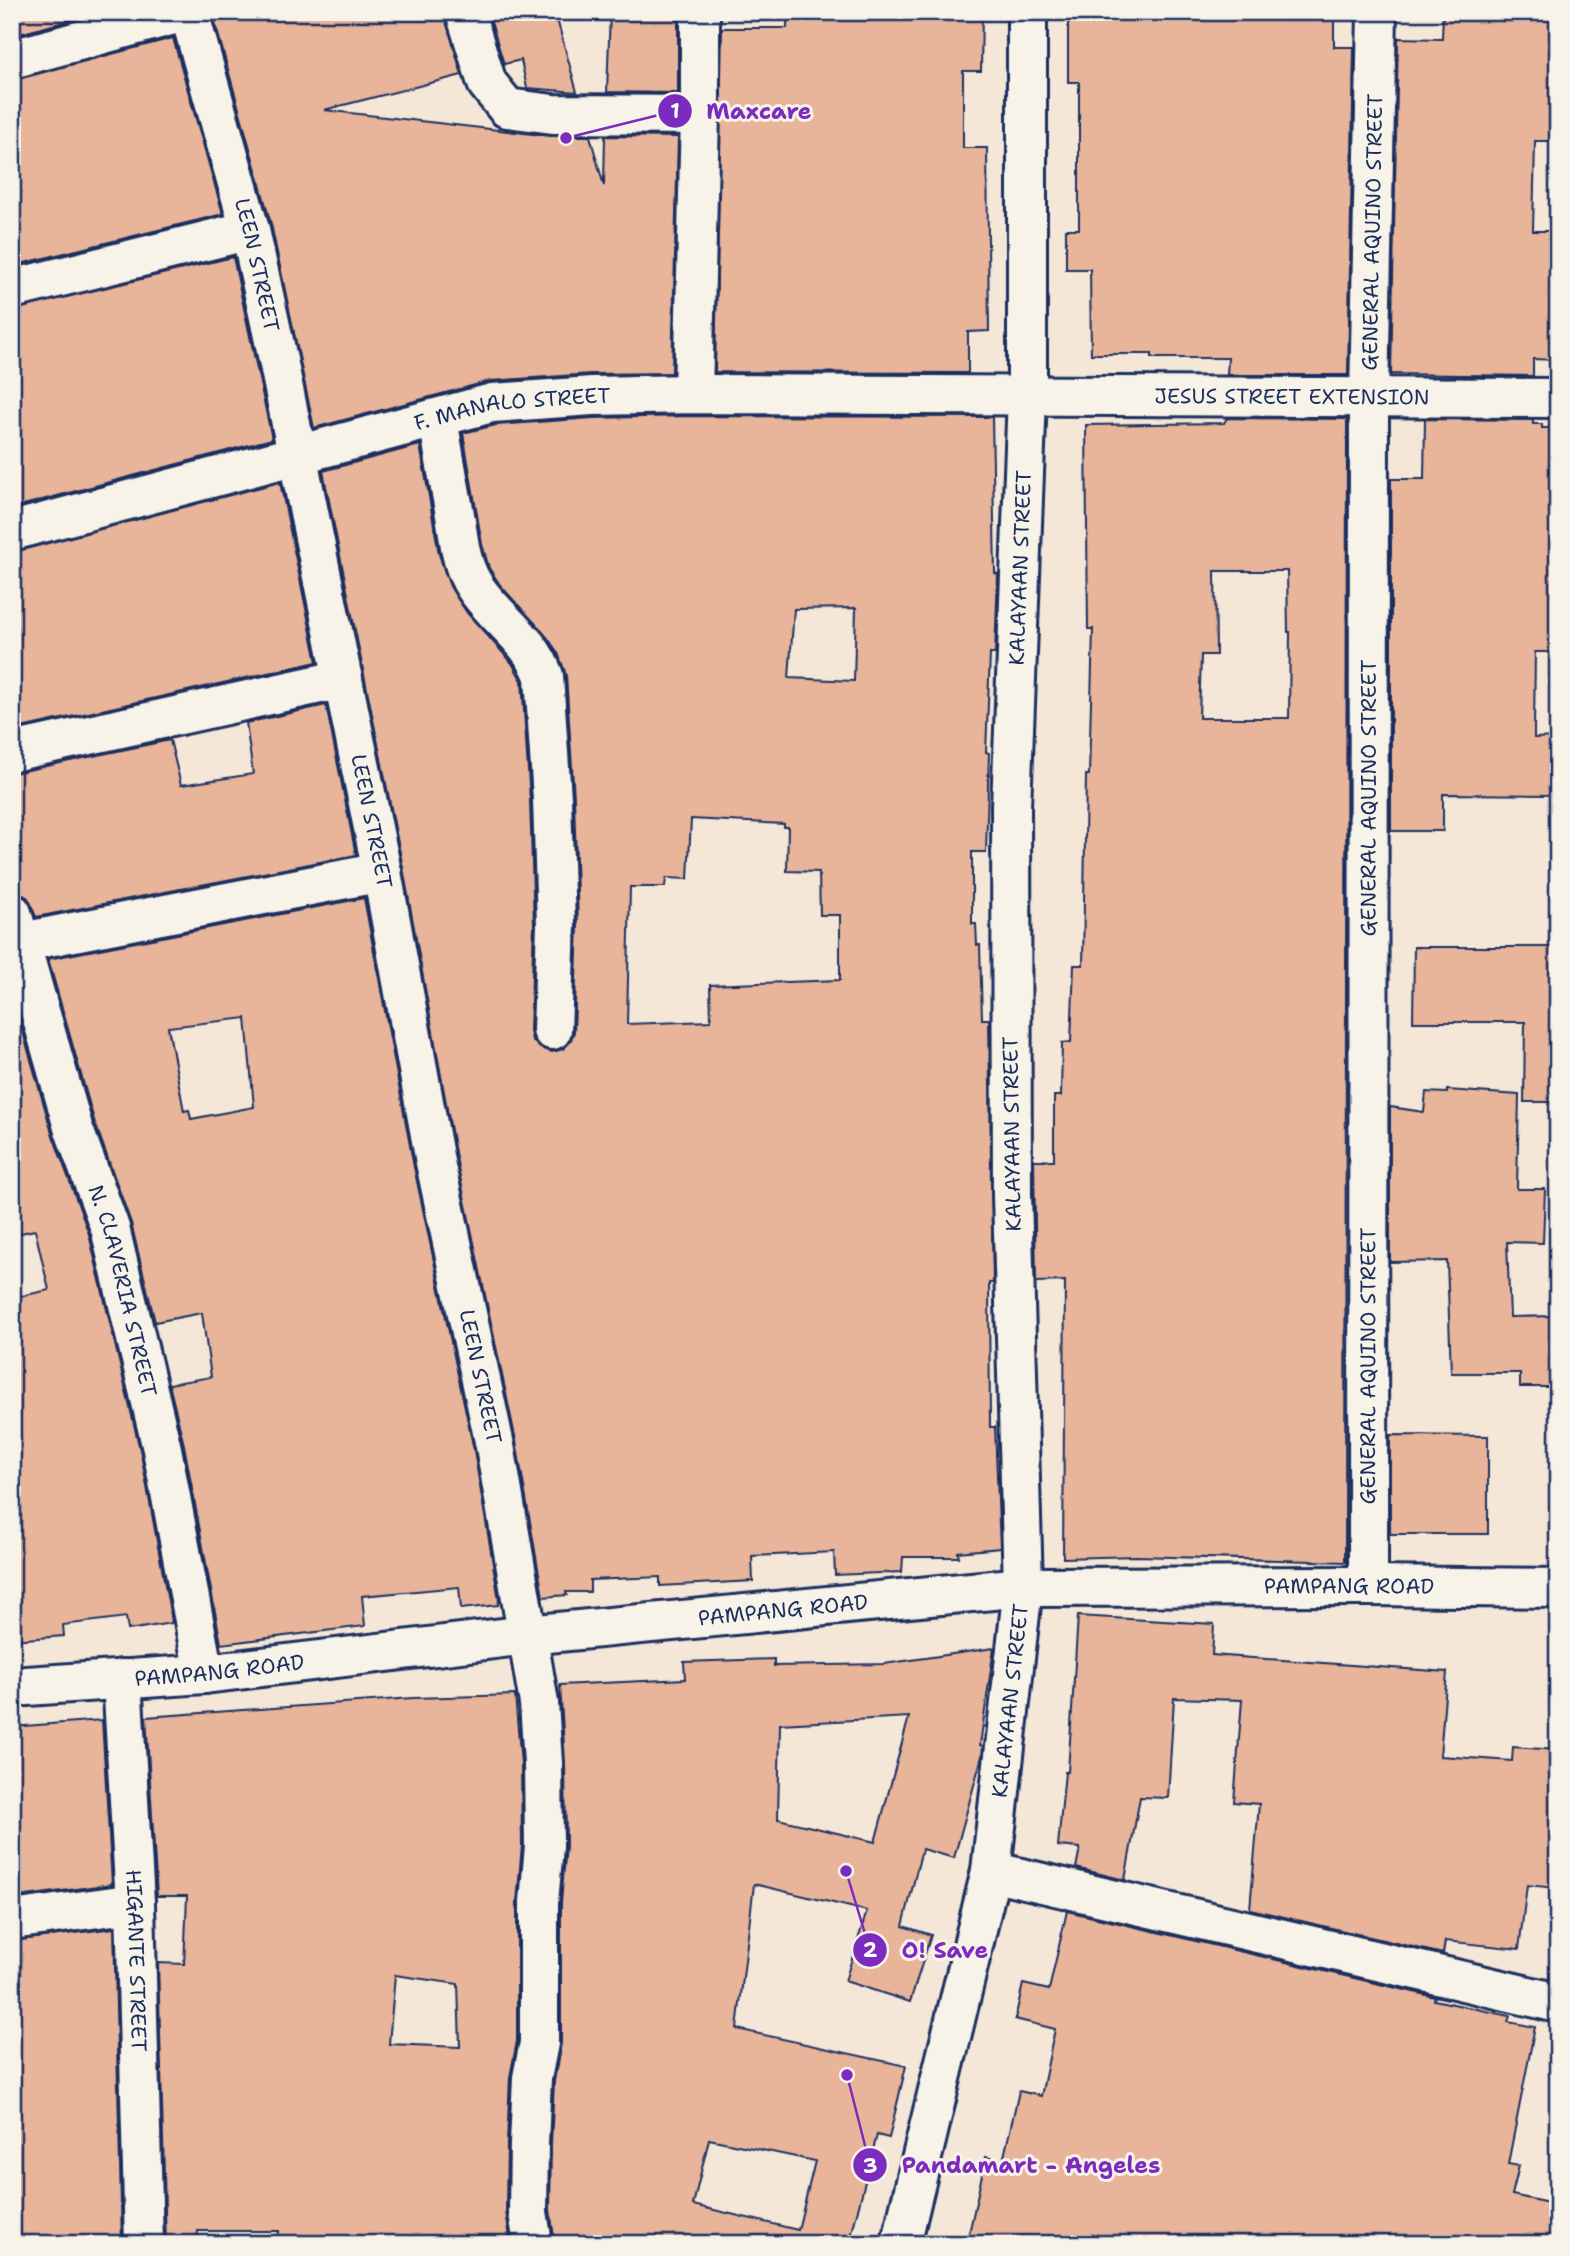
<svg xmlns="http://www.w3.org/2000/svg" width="1570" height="2256" viewBox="0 0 1570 2256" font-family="'Shantell Sans',sans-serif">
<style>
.building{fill:#e8b59a;stroke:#1b2f5e;stroke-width:2;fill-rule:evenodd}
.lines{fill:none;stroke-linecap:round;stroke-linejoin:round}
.minor-casing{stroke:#1b2f5e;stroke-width:44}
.minor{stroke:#f7f3e8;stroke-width:38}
.labels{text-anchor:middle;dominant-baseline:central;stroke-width:6;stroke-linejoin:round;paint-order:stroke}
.street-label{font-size:21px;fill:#1b2f5e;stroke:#f7f3e8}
.leader{fill:none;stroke:#7b2cbf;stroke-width:2.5}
.callout-dot{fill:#7b2cbf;stroke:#f7f3e8;stroke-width:2.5}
.mark-label{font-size:21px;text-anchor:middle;font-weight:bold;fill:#fff}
.callout-label{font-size:23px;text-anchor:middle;font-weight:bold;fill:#7b2cbf;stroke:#f7f3e8;stroke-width:6;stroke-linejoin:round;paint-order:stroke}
</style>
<rect width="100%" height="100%" fill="#f4e7d8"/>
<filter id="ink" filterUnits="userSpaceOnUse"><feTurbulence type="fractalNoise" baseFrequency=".0143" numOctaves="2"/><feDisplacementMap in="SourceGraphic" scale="14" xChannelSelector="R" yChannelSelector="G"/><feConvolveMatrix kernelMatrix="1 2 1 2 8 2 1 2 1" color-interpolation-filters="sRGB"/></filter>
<g filter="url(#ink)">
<!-- building -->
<g class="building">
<polygon points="12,12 101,12 12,36"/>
<polygon points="212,12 444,12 462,75 324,110 550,136 590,136 604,186 605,136 678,137 672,373 591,374 490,381 314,428 271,224"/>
<polygon points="488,12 555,12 577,92 527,88 521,60 504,64"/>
<polygon points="610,12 678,12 678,93 607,92"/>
<polygon points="899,12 982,12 981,71 963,71 963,148 987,148 989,331 968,332 968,373 715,372 722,28 787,28 787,18 899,19"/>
<polygon points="1068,12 1334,13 1334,47 1354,47 1348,375 1227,375 1228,358 1152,358 1152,354 1091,354 1090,269 1066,269 1066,229 1079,229 1079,82 1068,82"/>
<polygon points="1443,12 1558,12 1558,141 1535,141 1533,231 1558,231 1558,360 1533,359 1533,376 1391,374 1398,38 1442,39"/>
<polygon points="173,38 223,214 12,266 12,80"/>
<polygon points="233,257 272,439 12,508 12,310"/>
<path d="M693,416L992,417L995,573L998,574L995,654H990L986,752L989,753L986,852H972V924H976L977,945H980L982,1019H989L993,1283H989L990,1427H995L1000,1548L958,1552L959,1557H903L902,1572L835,1575L834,1552L752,1556L753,1581L660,1586V1577L590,1580V1592H566L567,1595L543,1597L516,1441L456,1158L403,868L323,471L420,445L439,554L450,586L467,613L512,663L522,681L530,800L534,925L530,1030L532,1040L540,1048L552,1052L563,1049L570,1042L574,1032L578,926L574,798L566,675L558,653L547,637L500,585L489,568L482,544L463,433L496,425L593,418ZM856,608L854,681L789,678L794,609ZM691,819L784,824V827H788L787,871L819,872L820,915H840V980L710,985L711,1021L627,1024L630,887H665L666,878L688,879Z"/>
<path d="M1227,418L1347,419L1345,1562L1137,1556L1063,1558L1065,1281L1036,1282L1034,1160H1054V1096H1061L1062,1043L1071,1042L1074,965H1083L1086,775H1089L1093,629H1088L1086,425L1224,423ZM1215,571H1287L1288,632H1290L1289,718H1199L1201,655H1216Z"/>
<polygon points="1425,419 1533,420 1533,424 1542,424 1542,428 1558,428 1558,652 1535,652 1534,730 1534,738 1558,737 1558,795 1443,794 1443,831 1391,831 1391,479 1424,479"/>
<polygon points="280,482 317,662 12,730 12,552"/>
<polygon points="326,705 356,855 36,917 28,898 18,892 12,892 12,773 170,740 181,785 253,774 246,723"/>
<path d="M364,898L414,1167L474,1450L499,1600L498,1605L461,1609L459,1587L362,1596L365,1626L221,1644L184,1445L169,1384L211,1377L202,1313L155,1322L131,1223L94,1120L48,959ZM246,1018L254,1107L191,1119L189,1110L184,1111L168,1027Z"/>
<polygon points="1414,947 1558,947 1558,1102 1524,1102 1525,1022 1413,1022"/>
<polygon points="12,994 52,1133 89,1234 141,1454 172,1623 128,1630 126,1617 63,1625 64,1636 12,1640 12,1298 49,1290 35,1230 12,1235"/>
<polygon points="1447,1090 1519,1095 1517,1189 1545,1189 1543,1243 1507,1242 1510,1317 1558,1316 1558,1387 1520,1387 1520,1373 1451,1373 1447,1261 1390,1262 1390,1107 1424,1112 1426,1092 1447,1093"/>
<polygon points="1390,1435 1488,1436 1488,1534 1390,1534"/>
<polygon points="1078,1616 1214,1624 1212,1655 1447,1672 1440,1756 1512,1761 1513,1747 1558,1750 1556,1888 1527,1885 1519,1949 1445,1941 1443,1954 1250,1909 1259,1804 1234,1802 1242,1700 1174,1698 1168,1798 1140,1797 1125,1880 1076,1868 1080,1848 1058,1846 1065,1772 1068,1772"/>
<path d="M994,1648L980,1745L983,1746L982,1756L954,1858L922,1849L903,1926L931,1935L910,2002L845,1981L867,1911L754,1884L737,2029L906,2066L889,2138L877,2135L849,2244H586L554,2237L550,2210L551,2145L554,2081L561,2043V1903L566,1846L565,1762L560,1685L685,1679L684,1662L774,1659V1666L884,1664ZM909,1717L875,1842L778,1819L780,1724ZM709,2139L815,2161L798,2230L693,2205Z"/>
<path d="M515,1695L521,1764L522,1845L517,1902V2041L510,2077L507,2143L506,2212L511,2244H277L279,2231H198L196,2244H166L158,1963L184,1964L187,1896H157L146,1717L413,1698ZM395,1975L458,1984L460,2047L389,2044Z"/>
<polygon points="102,1720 112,1884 12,1898 12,1727"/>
<polygon points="1067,1911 1435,1997 1434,2000 1510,2016 1508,2022 1535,2027 1508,2164 1519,2166 1512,2195 1558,2205 1549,2244 992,2244 968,2238 986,2157 1003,2161 1019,2091 1041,2096 1055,2029 1015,2019 1023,1984 1049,1990"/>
<polygon points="114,1928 122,2244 12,2244 12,1941"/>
</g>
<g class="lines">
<defs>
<g id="minor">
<path id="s1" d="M189,12L250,230L276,350L382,872L435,1162L495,1446L539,1703L543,1763L544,1846L539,1902V2043L532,2078L529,2144L528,2212L533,2244"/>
<polyline points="465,12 487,83 507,108 553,114 700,115"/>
<polyline points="12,59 185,12"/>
<polyline points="12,289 250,230"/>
<polyline points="693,394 700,115 700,12"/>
<path d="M438,418C443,449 448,479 454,509C459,535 459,563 475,587C496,619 530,638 544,676L552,799L556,925L552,1030"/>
<path id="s2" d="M12,531L492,403L592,396L693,394L1558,398"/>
<polyline points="12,752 343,679"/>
<path id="s3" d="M12,913L73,1127L110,1228L162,1449L204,1674"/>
<polyline points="22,942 382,872"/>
<path id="s4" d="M1368,1586L1369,397L1377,12"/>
<path id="s5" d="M122,1679L135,1903L144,2244"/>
<path id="s6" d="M12,1687L204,1674L527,1635L1023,1587L1368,1586L1558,1588"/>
<polyline points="991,1871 1558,2003"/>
<polyline points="12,1920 135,1903"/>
<path id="s7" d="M901,2244L991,1871L1023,1587L1012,1195L1011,807L1027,396V12"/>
</g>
</defs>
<!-- minor casing -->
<use href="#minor" class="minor-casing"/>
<!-- minor -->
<use href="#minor" class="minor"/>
</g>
</g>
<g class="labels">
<!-- street labels -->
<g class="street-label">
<text stroke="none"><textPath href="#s4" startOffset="1354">GENERAL AQUINO STREET</textPath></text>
<text stroke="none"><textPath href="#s1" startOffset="262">LEEN STREET</textPath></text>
<text stroke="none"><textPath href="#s2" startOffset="1297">JESUS STREET EXTENSION</textPath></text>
<text stroke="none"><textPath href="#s2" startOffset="516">F. MANALO STREET</textPath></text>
<text stroke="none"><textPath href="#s7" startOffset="1689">KALAYAAN STREET</textPath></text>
<text stroke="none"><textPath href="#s4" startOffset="788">GENERAL AQUINO STREET</textPath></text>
<text stroke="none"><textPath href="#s1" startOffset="830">LEEN STREET</textPath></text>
<text transform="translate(1012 1134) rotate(-91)">KALAYAAN STREET</text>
<text stroke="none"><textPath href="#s3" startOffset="394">N. CLAVERIA STREET</textPath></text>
<text stroke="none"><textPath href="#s4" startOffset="220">GENERAL AQUINO STREET</textPath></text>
<text stroke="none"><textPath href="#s1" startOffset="1396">LEEN STREET</textPath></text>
<text stroke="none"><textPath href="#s6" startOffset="1342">PAMPANG ROAD</textPath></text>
<text stroke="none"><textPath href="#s6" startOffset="775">PAMPANG ROAD</textPath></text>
<text stroke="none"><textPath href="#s6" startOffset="208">PAMPANG ROAD</textPath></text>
<text stroke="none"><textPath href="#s7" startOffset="555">KALAYAAN STREET</textPath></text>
<text stroke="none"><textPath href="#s5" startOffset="282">HIGANTE STREET</textPath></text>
</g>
</g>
<!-- callouts -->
<path class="leader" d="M566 138L675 111M846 1871L870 1950M847 2075L870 2165"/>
<g class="callout-dot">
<circle cx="566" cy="138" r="7"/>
<circle cx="846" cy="1871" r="7"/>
<circle cx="847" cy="2075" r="7"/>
<circle cx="675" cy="111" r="18"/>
<circle cx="870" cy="1950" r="18"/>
<circle cx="870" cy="2165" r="18"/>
</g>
<g class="mark-label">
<text x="675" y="118">1</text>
<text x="870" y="1957">2</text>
<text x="870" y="2173">3</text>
</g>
<g class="callout-label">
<text x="759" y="119">Maxcare</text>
<text x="945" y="1958">O! Save</text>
<text x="1031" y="2173">Pandamart - Angeles</text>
</g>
<!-- margin -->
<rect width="1570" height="2256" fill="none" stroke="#f7f3e8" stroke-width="42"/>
<rect x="21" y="21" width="1528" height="2214" fill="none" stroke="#1b2f5e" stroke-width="2.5" filter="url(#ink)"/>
</svg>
